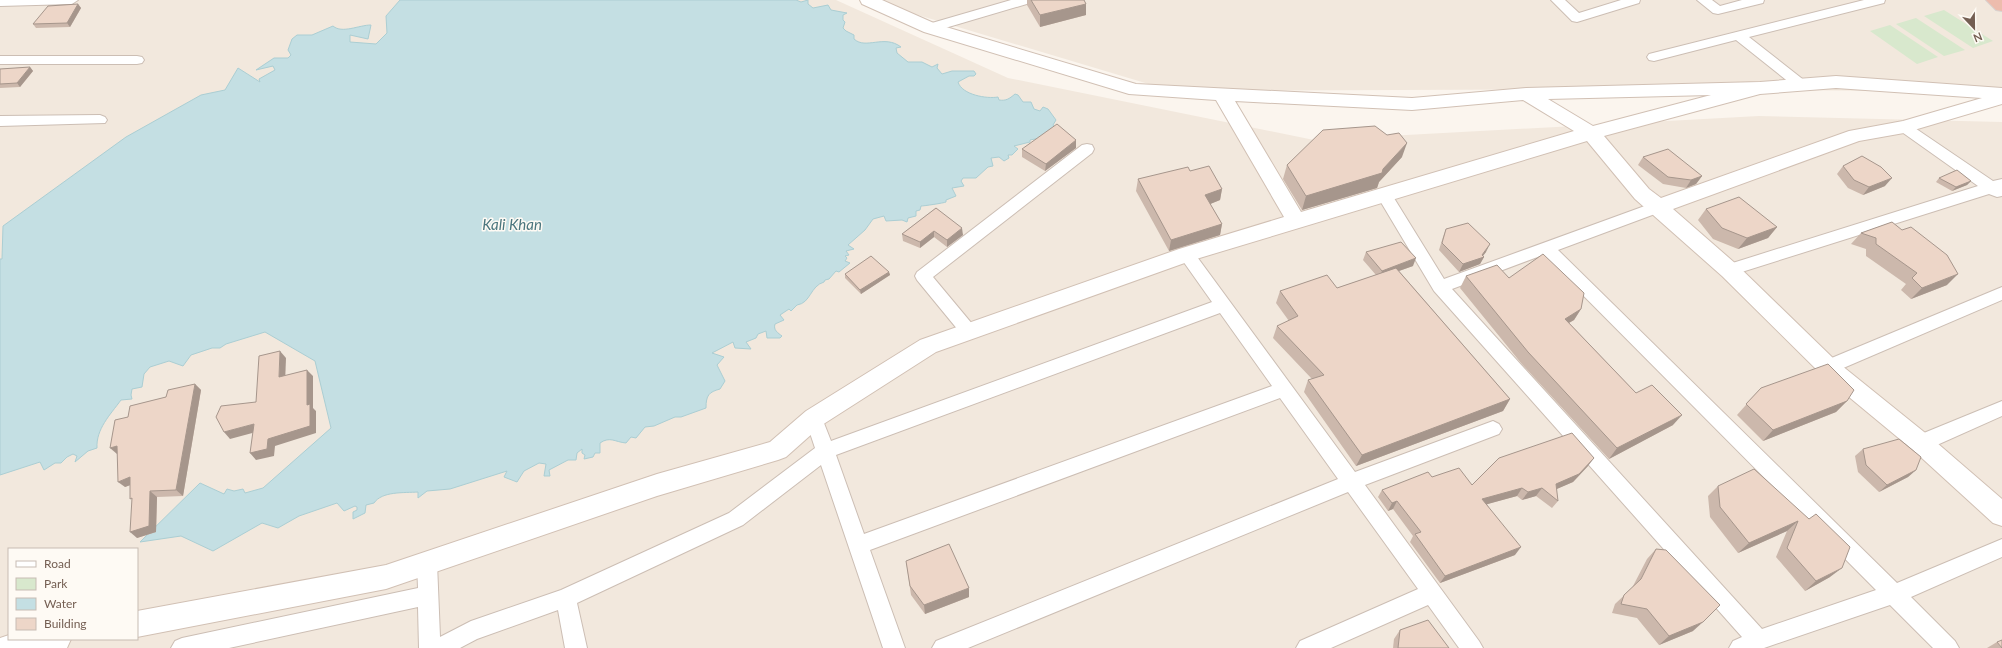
<svg xmlns="http://www.w3.org/2000/svg" width="2002" height="648" viewBox="0 0 2002 648" font-family="Lato,sans-serif">
<style>
.residential{fill:#f2e8dd;fill-rule:evenodd}
.green{fill:#d8e8cd}
.water{fill:#c4dfe3;stroke:#abced3}
.lines{fill:none;stroke-linecap:round;stroke-linejoin:round}
.street-casing{stroke:#ccbeb4;stroke-width:2}
.secondary-casing{stroke:#d1c0b4;stroke-width:2}
.highway-casing{stroke:#d8d2cf;stroke-width:2}
.street{fill:#fff;fill-rule:evenodd}
.secondary{fill:#fff;fill-rule:evenodd}
.highway{fill:#edbcad;fill-rule:evenodd}
.wall{fill:#ccb8ac}
.shaded-wall{fill:#a6968c}
.building{fill:#edd6c8;stroke:#a6968c}
.labels{text-anchor:middle;dominant-baseline:central;stroke-width:3;stroke-linejoin:round;paint-order:stroke}
.water-label{font-size:15px;font-style:italic;fill:#4b767e;stroke:#fefaf4}
</style>
<rect width="100%" height="100%" fill="#fbf5ee"/>
<!-- residential -->
<g class="residential">
<path d="M0,0H836L1008,78L1314,140L1759,116L2002,122V648H0ZM9,549H137V639H9Z"/>
<polygon points="868,0 2002,0 2002,92 1660,89 1172,91"/>
</g>
<!-- green -->
<g class="green">
<polygon points="1944,10 1993,41 1973,48 1924,16"/>
<polygon points="1916,18 1965,50 1944,56 1896,24"/>
<polygon points="1890,25 1938,57 1917,64 1870,31"/>
</g>
<!-- water -->
<path class="water" d="M400,0H796L801,2L808,0V4L813,8L828,5L831,10L847,13L843,15V20L845,22L843,28L846,31L854,35V39C866,50 884,34 901,47L896,48L897,53L908,62H922L932,67L938,64L937,68L942,74L952,71H974L976,74L974,76H969L958,82C962,95 987,99 998,97L999,100C1006,101 1009,99 1015,94L1018,95L1023,102H1031L1034,109L1040,111L1043,107L1048,109L1056,120L1053,125L1056,129L1040,138L1030,140V142L1014,146L1018,149L1012,155H1008L1009,158L1004,161L999,157L991,158L993,166L988,167L976,178H963L961,181L964,186L952,188L956,196L946,200V202C944,203 924,206 921,206L920,210L916,211V216L908,218L907,222L902,220L886,221L884,216L873,219L865,230L848,245L854,249L846,251L849,255L845,256L847,258L845,261L850,263L839,272L836,271L829,279L825,280L824,282C810,286 811,303 797,305L791,311L789,309L780,315L784,320L775,324C773,330 778,333 782,336L780,338H767L766,331L758,334L756,338L746,342L751,349L735,348L733,342L712,353L724,357L717,365L725,381L720,389C709,392 706,395 706,408L681,417H675L654,426L645,427L636,438L631,437L626,443C615,442 610,436 600,443V453H595L593,457L584,459L585,455L582,453V449L577,453L576,460H568L549,470L550,476H544L546,464L539,463L524,471L517,482L504,477L507,471L450,489L427,491L418,498V492C404,493 382,491 374,503L366,505L365,513L353,519V512L357,510V507L355,506L344,511L337,503L299,516L278,528L262,523L213,551L181,536L140,542L200,483L224,494L227,489L234,491L243,489L245,493L263,488L331,428L315,361L265,332L226,344L220,348H212L191,355L183,366L169,361L150,367L144,374L142,387L132,389L131,395L132,399L121,400C110,415 96,429 97,448L88,451L75,462L77,456L73,454L67,457L61,463H55L44,470L40,462L0,475V259H2L3,226L126,137L201,95L225,90L238,68L260,82L259,79L275,70L273,66L256,70L274,58H288L291,55L288,50L292,39L297,35H312L333,26C342,34 359,25 371,25L368,39L350,35V42L376,44L387,33L386,16Z"/>
<g class="lines">
<defs>
<g id="street">
<polygon points="0,0 78,0 72,4 0,6"/>
<polygon points="1011,0 1031,0 1030,3 935,31 925,31 923,28 925,25"/>
<polygon points="1551,0 1565,0 1579,13 1621,0 1640,0 1639,3 1577,22 1572,21"/>
<polygon points="1697,0 1712,0 1720,6 1742,0 1764,0 1763,3 1718,14 1713,13"/>
<polygon points="1864,0 1885,0 1884,3 1749,37 1805,81 1807,84 1805,87 1795,87 1736,40 1654,61 1649,60 1647,57 1649,54"/>
<polygon points="0,56 137,56 142,57 144,60 142,63 137,64 0,64"/>
<polygon points="100,115 105,117 107,120 105,123 0,126 0,116"/>
<polygon points="1904,122 1909,124 1993,181 2002,179 2002,196 1997,197 1989,194 1729,276 1723,274 1721,270 1723,266 1978,186 1899,130 1897,127 1899,124"/>
<polygon points="1087,144 1092,145 1094,149 1092,153 933,277 978,331 975,336 969,338 963,336 917,280 915,276 917,272 1082,145"/>
<path d="M1384,189L1389,190L1444,279L1653,203L1658,201L1663,203L1666,207L1663,211L1558,250L1897,583L2002,539V557L1911,597L1955,641L1959,648H1933L1890,605L1764,648H1729L1733,641L1742,637L1434,291L1376,194L1379,190ZM1543,255L1876,590L1762,629L1452,289Z"/>
<path d="M1186,248L1192,250L1355,472L1493,421L1499,424L1502,429L1499,434L1365,485L1479,641L1483,648H1459L1428,605L1331,648H1296L1300,641L1418,589L1348,492L968,648H932L936,641L1338,479L1280,398L870,550L905,648H883L821,465L743,525L577,603L587,648H565L558,610L477,639L460,648H419L418,607L229,648H171L175,641L182,638L418,588L417,563L420,557L427,554L434,557L437,563L440,637L471,621L561,590L729,513L815,448L805,418L808,413L814,410L820,413L831,441L1212,302L1178,254L1180,250ZM1220,313L1272,386L864,534L836,455Z"/>
<polygon points="2002,287 2002,300 1834,372 1828,374 1822,372 1819,367 1822,362"/>
<polygon points="2002,401 2002,416 1928,449 1921,451 1914,449 1912,443 1914,437"/>
</g>
<g id="secondary">
<path d="M860,0H882L936,24L1136,84L1412,98L1526,88L1760,82L1836,76L2002,88V104L1904,133L1859,141L1673,209L1736,264L1836,361L1929,436L2002,499V526L1993,523L1913,450L1820,373L1722,276L1635,199L1587,141L1193,260L936,352L822,425L786,457L778,460L657,496L386,589L137,637V611L386,565L657,474L770,442L806,411L920,340L1179,249L1284,217L1216,100L1129,94L924,32L862,4ZM1836,88L1982,98L1903,121L1849,131L1661,198L1649,189L1604,136L1760,94ZM1711,95L1593,126L1548,99ZM1523,100L1574,131L1301,212L1235,101L1412,110Z"/>
<polygon points="9,635 9,639 71,639 67,648 0,648 0,638"/>
</g>
<polygon id="highway" points="1986,0 2002,0 2002,11 1996,10"/>
</defs>
<!-- street casing -->
<use href="#street" class="street-casing"/>
<!-- secondary casing -->
<use href="#secondary" class="secondary-casing"/>
<!-- highway casing -->
<use href="#highway" class="highway-casing"/>
<!-- street -->
<use href="#street" class="street"/>
<!-- secondary -->
<use href="#secondary" class="secondary"/>
<!-- highway -->
<use href="#highway" class="highway"/>
</g>
<!-- wall -->
<g class="wall">
<polygon points="1027,0 1084,0 1086,4 1086,15 1040,27 1027,5"/>
<polygon points="78,4 81,8 70,27 36,28 33,24"/>
<polygon points="30,67 33,71 20,87 0,88 0,69"/>
<polygon points="1076,148 1045,171 1022,157 1022,149"/>
<polygon points="1402,157 1379,182 1377,188 1302,210 1283,179 1287,165"/>
<polygon points="1643,157 1702,176 1696,184 1686,188 1663,184 1638,165"/>
<polygon points="1843,166 1885,186 1863,195 1848,188 1837,174"/>
<polygon points="1190,171 1222,189 1220,200 1210,204 1222,224 1220,235 1169,251 1136,191 1138,179"/>
<polygon points="1939,178 1971,181 1967,185 1952,191 1936,182"/>
<polygon points="936,208 963,235 947,247 934,237 920,248 903,241 902,234"/>
<polygon points="1706,209 1777,227 1768,238 1738,249 1713,239 1698,220"/>
<polygon points="1892,222 1947,285 1911,299 1901,290 1906,284 1866,256 1866,249 1851,244 1861,233"/>
<polygon points="1446,229 1486,252 1483,256 1484,257 1480,264 1459,272 1439,250 1443,237"/>
<polygon points="1366,252 1413,266 1399,271 1510,399 1503,411 1356,466 1304,392 1308,380 1312,379 1273,338 1277,326 1289,321 1276,303 1280,291 1337,288 1376,275 1363,260"/>
<polygon points="889,272 890,275 861,294 845,278 845,274"/>
<polygon points="1466,276 1581,309 1574,320 1569,323 1636,393 1673,425 1609,459 1521,363 1460,288"/>
<polygon points="195,384 201,390 183,496 157,497 156,532 137,538 130,485 125,487 117,453 117,454 128,417 166,397"/>
<polygon points="1761,388 1847,401 1836,412 1763,441 1737,415"/>
<polygon points="1863,449 1916,470 1908,477 1879,492 1858,472 1855,456"/>
<polygon points="1588,466 1573,482 1556,489 1558,501 1552,508 1536,496 1522,500 1517,496 1487,504 1515,555 1440,583 1410,542 1413,536 1393,509 1388,511 1378,497 1382,490 1432,477 1472,485"/>
<polygon points="1718,486 1809,519 1830,577 1805,591 1776,557 1787,531 1738,553 1710,517 1708,496"/>
<polygon points="1656,549 1693,631 1659,645 1637,618 1612,613 1615,604 1632,588 1647,559"/>
<polygon points="906,561 969,597 925,614 911,595"/>
<polygon points="1400,630 1449,648 1393,648 1394,639"/>
<polygon points="1997,642 2002,648 1987,648"/>
</g>
<!-- shaded-wall -->
<g class="shaded-wall">
<polygon points="78,4 81,8 70,27 67,23"/>
<polygon points="1086,4 1086,15 1040,27 1040,15"/>
<polygon points="30,67 33,71 20,87 17,83"/>
<polygon points="1076,140 1076,148 1045,171 1046,164"/>
<polygon points="1407,143 1402,157 1379,182 1377,188 1302,210 1306,196 1383,169"/>
<polygon points="1702,176 1696,184 1686,188 1691,180"/>
<polygon points="1892,178 1885,186 1863,195 1869,187"/>
<polygon points="1971,181 1967,185 1952,191 1956,187"/>
<polygon points="1222,189 1220,200 1203,207 1205,195"/>
<polygon points="1222,224 1220,235 1169,251 1171,240"/>
<polygon points="1777,227 1768,238 1738,249 1747,238"/>
<polygon points="962,228 963,235 947,247 947,240"/>
<polygon points="934,231 934,237 920,248 920,242"/>
<polygon points="1490,244 1486,252 1482,257 1484,257 1480,264 1459,272 1463,264 1482,255"/>
<polygon points="1416,258 1413,266 1379,278 1382,271"/>
<polygon points="889,272 890,275 861,294 860,290"/>
<polygon points="1958,274 1947,285 1911,299 1922,288"/>
<polygon points="1581,309 1574,320 1558,329 1565,319"/>
<polygon points="280,351 286,358 285,384 279,377"/>
<polygon points="307,370 313,376 313,408 316,411 316,433 275,446 274,456 256,460 250,453 268,439 307,405"/>
<polygon points="195,384 201,390 183,496 176,490"/>
<polygon points="1510,399 1503,411 1356,466 1362,455"/>
<polygon points="1847,401 1836,412 1763,441 1773,430"/>
<polygon points="1682,415 1673,425 1609,459 1617,448"/>
<polygon points="254,424 260,431 230,439 224,432"/>
<polygon points="117,446 124,452 117,454 110,448"/>
<polygon points="1594,458 1588,466 1573,482 1550,492 1556,484"/>
<polygon points="1916,470 1908,477 1879,492 1887,485"/>
<polygon points="130,477 136,483 125,487 118,482"/>
<polygon points="1522,488 1517,496 1477,507 1482,499"/>
<polygon points="1542,488 1536,496 1522,500 1528,492"/>
<polygon points="150,491 157,497 156,532 137,538 130,532"/>
<polygon points="1397,501 1393,509 1388,511 1392,503"/>
<polygon points="1798,521 1787,531 1738,553 1749,543"/>
<polygon points="1521,547 1515,555 1440,583 1445,576"/>
<polygon points="1842,568 1830,577 1805,591 1816,581"/>
<polygon points="969,588 969,597 925,614 924,605"/>
<polygon points="1703,622 1693,631 1659,645 1669,636"/>
</g>
<!-- building -->
<g class="building">
<polygon points="1031,0 1084,0 1086,4 1040,15"/>
<polygon points="78,4 67,23 33,24 48,6"/>
<polygon points="30,67 17,83 0,84 0,69"/>
<polygon points="1057,124 1076,140 1046,164 1022,149"/>
<polygon points="1375,126 1387,135 1399,133 1407,143 1383,169 1382,173 1306,196 1287,165 1323,130"/>
<polygon points="1668,149 1702,176 1691,180 1668,177 1643,157"/>
<polygon points="1862,156 1881,167 1892,178 1869,187 1854,180 1843,166"/>
<polygon points="1209,166 1222,189 1205,195 1222,224 1171,240 1138,179 1188,167 1190,171"/>
<polygon points="1957,170 1971,181 1956,187 1939,178"/>
<polygon points="1739,197 1777,227 1747,238 1722,228 1706,209"/>
<polygon points="936,208 962,228 947,240 934,231 920,242 902,234"/>
<polygon points="1892,222 1902,230 1911,227 1947,255 1958,274 1922,288 1912,278 1917,273 1876,244 1876,238 1861,233"/>
<polygon points="1468,223 1490,244 1482,255 1484,257 1463,264 1442,243 1446,229"/>
<polygon points="1401,242 1416,258 1382,271 1366,252"/>
<polygon points="1543,254 1584,293 1581,309 1565,319 1636,393 1652,385 1682,415 1617,448 1528,352 1466,276 1497,265 1509,278"/>
<polygon points="871,256 889,272 860,290 845,274"/>
<polygon points="1396,268 1510,399 1362,455 1308,380 1324,375 1277,326 1298,316 1280,291 1327,275 1337,288"/>
<polygon points="280,351 279,377 307,370 307,405 310,404 310,426 268,439 267,449 250,453 254,424 224,432 216,417 221,406 256,402 259,356"/>
<polygon points="1828,364 1854,390 1847,401 1773,430 1746,404 1761,388"/>
<polygon points="195,384 176,490 150,491 149,526 130,532 132,498 130,499 130,477 118,482 117,446 110,448 115,420 128,417 130,406 166,397 168,390"/>
<polygon points="1572,433 1594,458 1579,474 1556,484 1558,501 1542,488 1528,492 1522,488 1482,499 1521,547 1445,576 1415,534 1421,532 1397,501 1392,503 1382,490 1428,472 1432,477 1459,468 1472,485 1499,458"/>
<polygon points="1899,439 1921,457 1916,470 1887,485 1866,465 1863,449"/>
<polygon points="1754,469 1809,519 1816,514 1850,547 1842,568 1816,581 1787,548 1798,521 1749,543 1720,507 1718,486"/>
<polygon points="949,544 969,588 924,605 910,586 906,561"/>
<polygon points="1656,549 1666,550 1720,605 1703,622 1669,636 1647,609 1621,604 1624,595 1641,579"/>
<polygon points="1428,620 1449,648 1398,648 1400,630"/>
<polygon points="2002,640 2002,648 1997,642"/>
</g>
<g class="labels">
<!-- water labels -->
<g class="water-label">
<text x="512" y="224">Kali Khan</text>
</g>
</g>
<!-- legend -->
<rect x="8" y="548" width="130" height="92" fill="#fefaf4" stroke="#c7bcb3"/>
<rect x="16" y="561" width="20" height="6" fill="#ffffff" stroke="#c7bcb3"/>
<text x="44" y="568" font-size="12" fill="#745e52">Road</text>
<rect x="16" y="578" width="20" height="12" fill="#d8e8cd" stroke="#c7bcb3"/>
<text x="44" y="588" font-size="12" fill="#745e52">Park</text>
<rect x="16" y="598" width="20" height="12" fill="#c4dfe3" stroke="#c7bcb3"/>
<text x="44" y="608" font-size="12" fill="#745e52">Water</text>
<rect x="16" y="618" width="20" height="12" fill="#edd6c8" stroke="#c7bcb3"/>
<text x="44" y="628" font-size="12" fill="#745e52">Building</text>
<!-- north arrow -->
<g transform="translate(1974 28) rotate(158)" stroke="#fefaf4" stroke-width="3" paint-order="stroke">
<path d="M0-3L7 15L0 10L-7 15Z" fill="#745e52"/>
<text y="-6" font-size="11" font-weight="bold" text-anchor="middle" fill="#745e52">N</text>
</g>
</svg>
